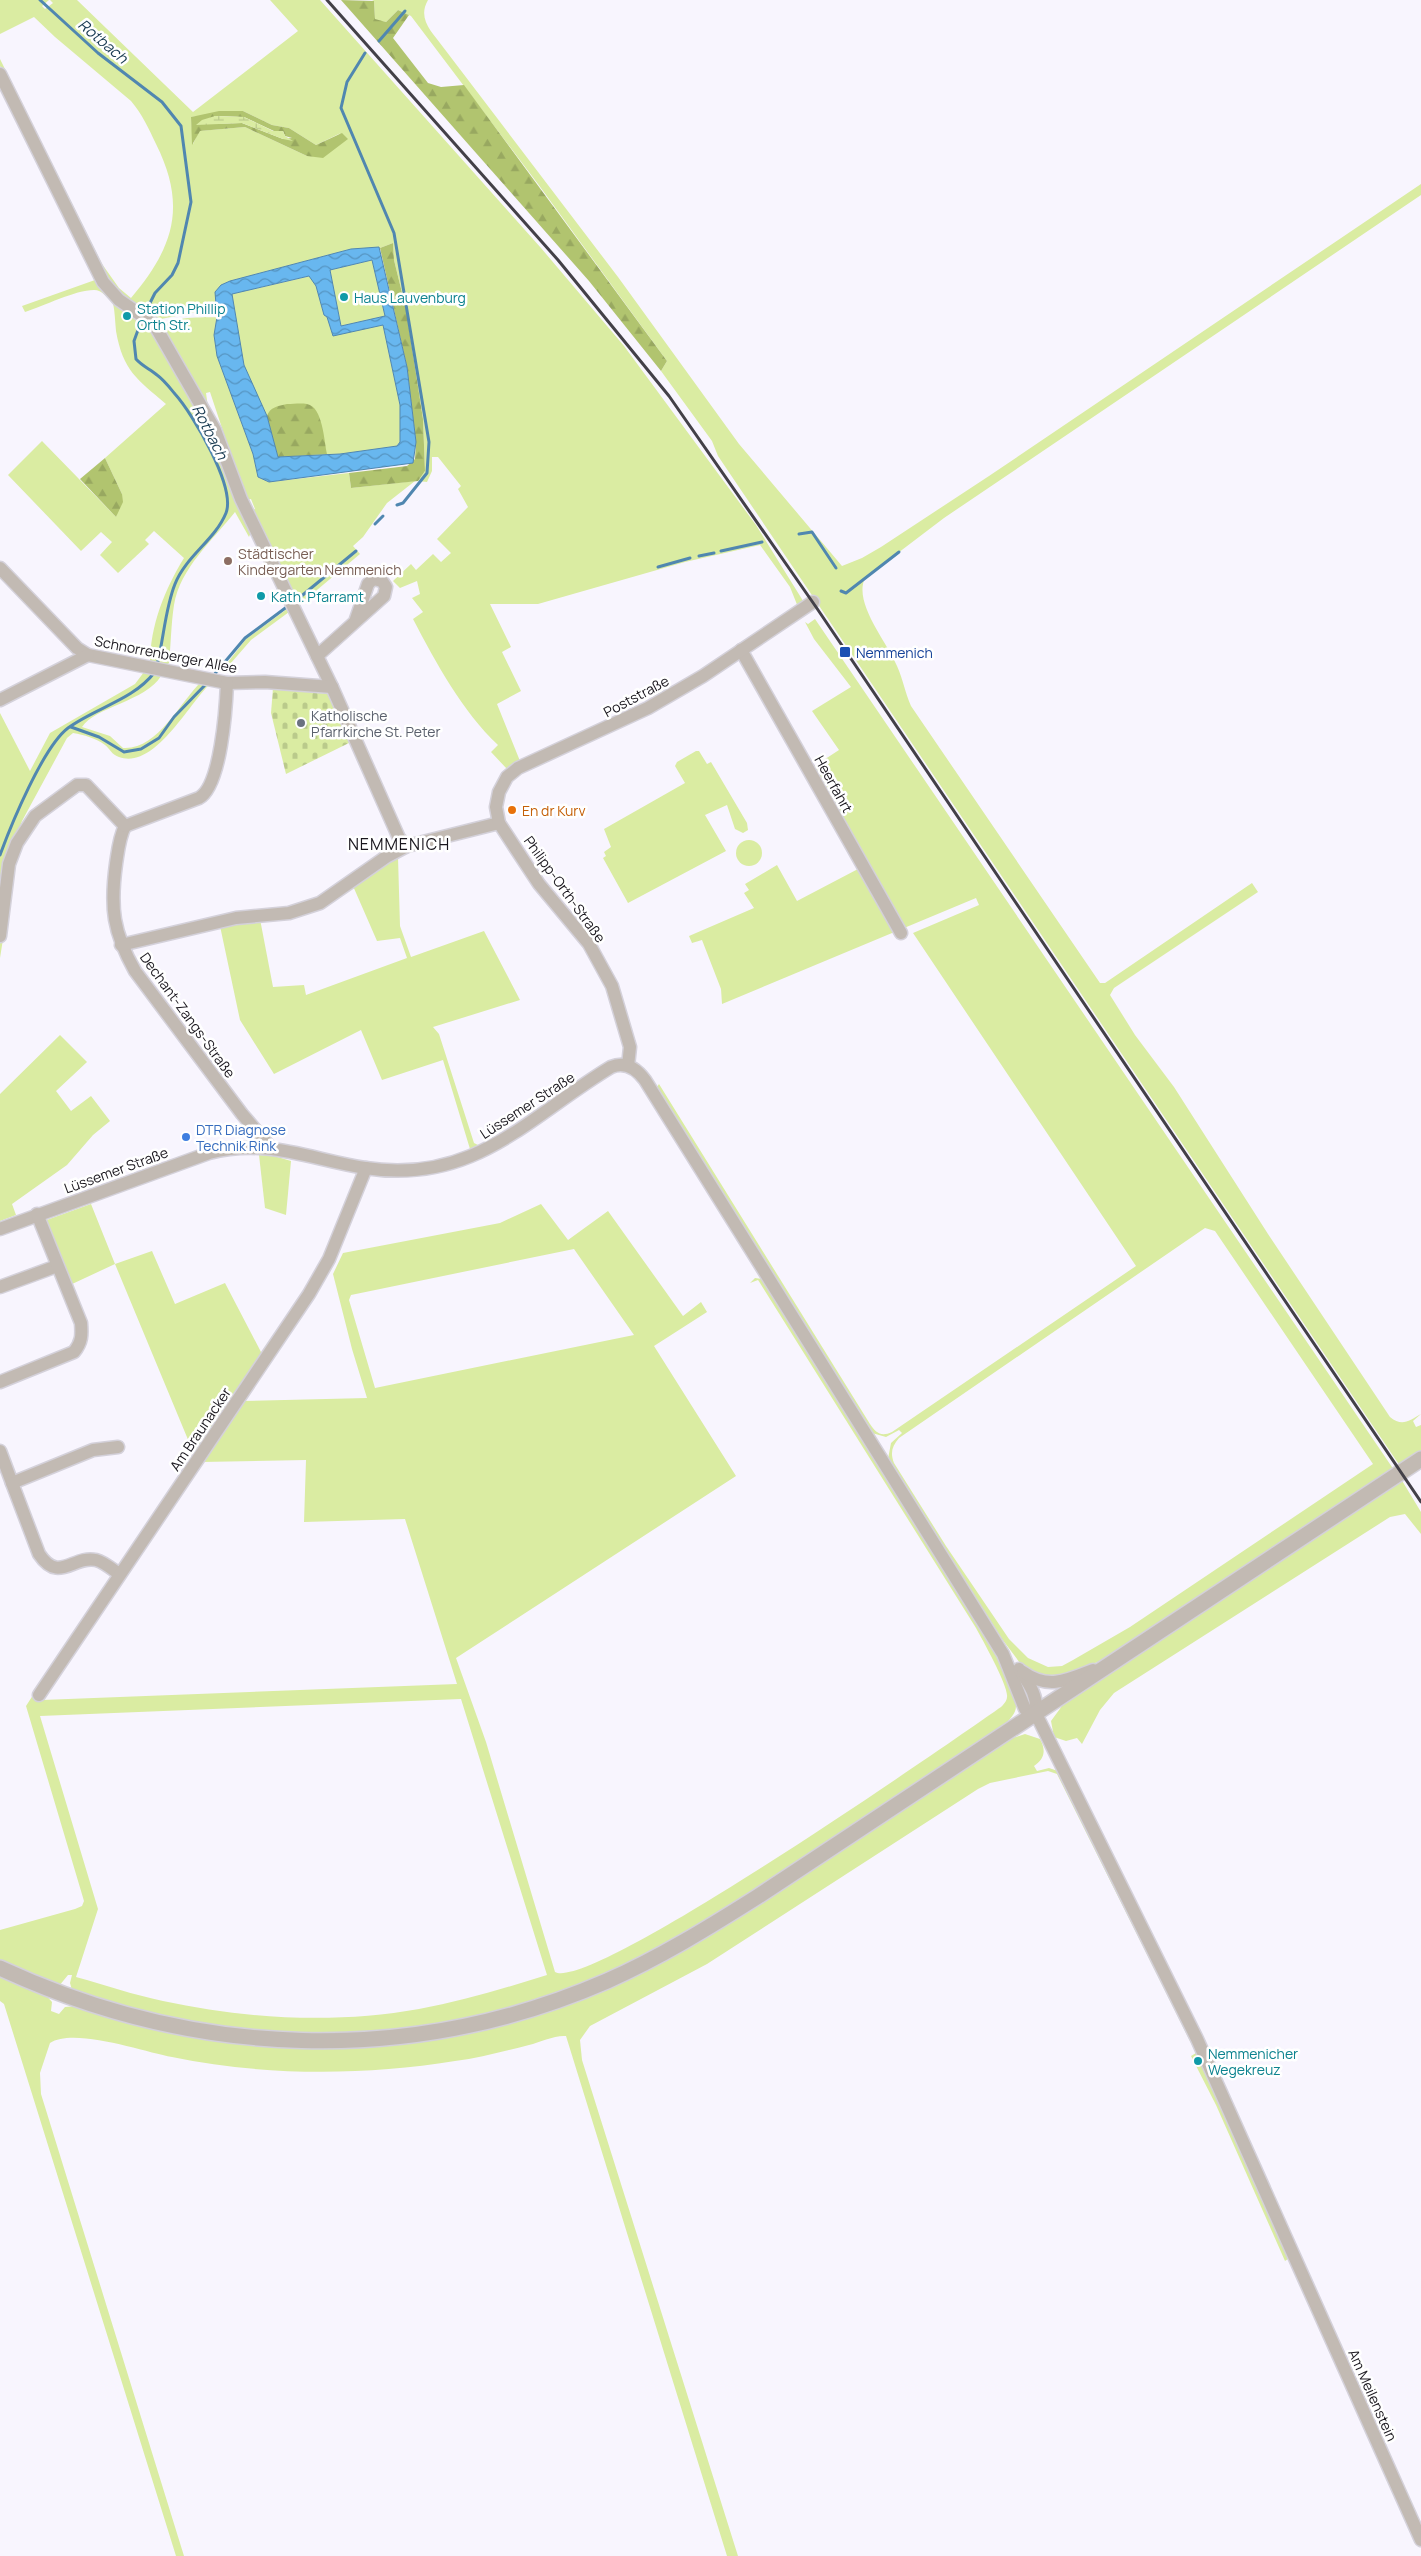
<svg xmlns="http://www.w3.org/2000/svg" width="1421" height="2556" viewBox="0 0 1421 2556" font-family="Manrope,sans-serif">
<style>
.green{fill:#daeca2;fill-rule:evenodd}
.forest{fill:url(#forest-firs);fill-rule:evenodd}
.wetland{fill:url(#wetland-marsh)}
.cemetery{fill:url(#cemetery-stones)}
.water{fill:url(#water-waves);stroke:#5087b0;fill-rule:evenodd}
.lines{fill:none;stroke-linecap:round;stroke-linejoin:round}
.stream{stroke:#5087b0;stroke-width:3}
.minor-casing{stroke:#d4d1da;stroke-width:15}
.tertiary-casing{stroke:#d4d1da;stroke-width:18}
.minor{stroke:#c2bab3;stroke-width:12}
.tertiary{stroke:#c2bab3;stroke-width:15}
.rail{stroke:#434048;stroke-width:3}
.culture-dot{fill:#0f9aa8;stroke:#fff;stroke-width:2}
.education-dot{fill:#8d6e63;stroke:#fff;stroke-width:2}
.transit-dot{fill:#1a4fb4;stroke:#fff;stroke-width:2}
.worship-dot{fill:#6b7280;stroke:#fff;stroke-width:2}
.food-dot{fill:#e8710a;stroke:#fff;stroke-width:2}
.shop-dot{fill:#3f7fe0;stroke:#fff;stroke-width:2}
.labels{text-anchor:middle;dominant-baseline:central;stroke-width:5;stroke-linejoin:round;paint-order:stroke}
.culture-label{font-size:14px;fill:#0d838f;stroke:#fff;text-anchor:start}
.education-label{font-size:14px;fill:#785e54;stroke:#fff;text-anchor:start}
.transit-label{font-size:14px;fill:#164399;stroke:#fff;text-anchor:start}
.street-label{font-size:14px;fill:#19161d;stroke:#fff}
.worship-label{font-size:14px;fill:#5b616d;stroke:#fff;text-anchor:start}
.food-label{font-size:14px;fill:#c56008;stroke:#fff;text-anchor:start}
.shop-label{font-size:14px;fill:#366cbe;stroke:#fff;text-anchor:start}
.water-label{font-size:15px;font-style:italic;fill:#183a51;stroke:#fff}
.quarter-label{font-size:16px;letter-spacing:1px;fill:#19161d;stroke:#fff}
</style>
<defs>
<pattern id="forest-firs" width="22" height="20" patternUnits="userSpaceOnUse" patternTransform="scale(1.25)"><rect width="22" height="20" fill="#b1c46f"/><path d="M5 1l3.5 6h-7zM16 11l3.5 6h-7z" fill="#98a860"/></pattern>
<pattern id="wetland-marsh" width="20" height="14" patternUnits="userSpaceOnUse" patternTransform="scale(1.25)"><rect width="20" height="14" fill="#daeca2"/><path d="M1 5h8M5 5V1M11 12h8M15 12V8" fill="none" stroke="#baca8b"/></pattern>
<pattern id="cemetery-stones" width="16" height="16" patternUnits="userSpaceOnUse" patternTransform="scale(1.25)"><rect width="16" height="16" fill="#daeca2"/><path d="M2 7V4a2 2 0 0 1 4 0v3zM10 15v-3a2 2 0 0 1 4 0v3z" fill="#baca8b"/></pattern>
<pattern id="water-waves" width="16" height="10" patternUnits="userSpaceOnUse" patternTransform="scale(1.25)"><rect width="16" height="10" fill="#68b7ef"/><path d="M0 5q4-4 8 0t8 0" fill="none" stroke="#5594c1"/></pattern>
</defs>
<rect width="100%" height="100%" fill="#f8f5fe"/>
<!-- green -->
<g class="green">
<path d="M0,0H49L42,6L45,9L53,3L50,0H77L193,112L298,31L270,0H320L541,248L624,346L756,525L805,604L798,607L790,587L760,545L685,562L538,604H490L511,647L502,652L521,691L497,704L520,761L507,769L491,752L498,745C462,711 436,663 413,619L423,612L412,598L420,594L417,581L400,588L393,581L411,564L416,570L433,554L441,562L451,553L437,539L468,507L458,489L461,486L438,457H432V471L427,482L418,481L425,471L423,419L406,309L394,260L393,243L380,248L351,249L230,281L221,285L215,298L216,308L156,320L122,296L110,283L0,66V59L102,264L119,288L131,298C174,247 187,206 156,144C149,129 142,114 131,101L55,37L34,17L0,34ZM243,111L272,125L289,128L316,145L341,133L307,156L245,127L199,131L193,144L191,117Z"/>
<path d="M372,0H428C417,19 432,32 443,47L618,277L739,444L842,566L862,558L881,547L989,476L1421,184V195L944,518L865,578C853,603 887,642 897,666C903,679 905,693 911,706L1100,983H1105L1252,883L1258,892L1114,988L1110,995L1135,1035L1174,1087L1268,1234L1390,1417C1402,1427 1409,1421 1421,1414L1413,1421L1416,1427L1421,1425V1452L1400,1466L718,456L712,441L661,371L667,361L538,184L411,16L398,10L386,22L375,20L374,1Z"/>
<path d="M0,85L97,277L148,323L204,416L251,532L249,537L235,512C213,540 180,568 174,605C171,624 171,644 169,663L165,667L150,664C150,625 165,589 184,558L154,531L145,540L149,544L118,573L100,555L112,542L101,532L81,551L8,475L42,441L116,517L122,494L105,458L166,404C137,379 123,371 116,331C115,322 115,312 113,303C108,298 102,290 94,290C75,290 44,306 25,312L22,306L95,280Z"/>
<polygon points="372,260 385,316 341,326 330,270"/>
<polygon points="310,276 316,286 324,315 327,317 333,335 383,325 400,405 400,442 397,446 340,454 278,457 244,365 232,294"/>
<path d="M217,317L214,335L217,356L253,454L258,477L269,482L349,473L351,488L415,481L387,503L363,537L353,546L360,554L299,605L252,510L255,509L251,499L246,500L210,392L206,393L208,407L162,328C171,315 203,318 217,317Z"/>
<polygon points="287,609 289,612 251,640 224,671 221,671 246,639"/>
<path d="M815,619L1394,1470L1106,1658L1067,1676L1054,1679L1023,1667L1002,1639L888,1459L891,1443L902,1433L899,1430L886,1437L872,1433L657,1087L659,1084L870,1424C876,1433 881,1437 892,1432L1136,1266L913,933L979,905L976,898L722,1004L721,989L702,940L692,943L689,936L754,908L744,893L749,890L745,884L777,865L797,901L858,869L813,767L839,750L812,711L851,687L814,639L805,622L808,624ZM1205,1228L1215,1231L1373,1464L1130,1627L1073,1660L1062,1666L1048,1667L1028,1658L1009,1639L946,1546L894,1463C890,1453 892,1446 899,1438Z"/>
<path d="M144,672L161,676C146,701 95,707 82,727L110,736L123,748C158,750 179,703 202,681L211,683C189,703 155,770 119,757C112,755 110,749 105,745C96,738 84,735 73,733L67,738L22,821L12,847L7,914L0,958V713L30,771L50,733L135,684Z"/>
<polygon points="696,751 699,751 707,764 711,762 747,823 748,830 743,833 735,829 727,805 705,815 726,851 628,903 603,858 606,856 604,852 611,847 604,829 685,783 675,766 677,762"/>
<circle cx="749" cy="853" r="13"/>
<polygon points="398,857 400,926 411,957 484,931 520,1000 433,1027 439,1034 474,1143 478,1145 470,1149 443,1060 382,1080 361,1030 274,1074 240,1020 220,926 260,919 273,987 304,985 306,995 407,958 400,938 377,941 353,886"/>
<polygon points="60,1035 87,1062 56,1091 71,1111 91,1096 110,1121 93,1135 67,1165 12,1204 16,1215 0,1221 0,1094"/>
<polygon points="259,1155 274,1156 291,1161 286,1215 265,1208"/>
<polygon points="91,1204 115,1264 152,1251 175,1304 225,1283 261,1352 261,1359 194,1454 115,1264 70,1285 44,1221"/>
<path d="M541,1204L568,1240L608,1211L683,1316L701,1302L707,1312L654,1346L736,1476L456,1658L486,1742L555,1972C591,1993 951,1742 1001,1707C1003,1705 1007,1701 1007,1697C1009,1687 982,1639 976,1628L760,1283L758,1280L750,1283L755,1278L762,1279L987,1639C994,1653 1017,1691 1016,1706C1016,1714 1009,1720 1003,1726L741,1901L638,1961L574,1989L484,2016L396,2032L275,2035L147,2015L72,1990L70,1983L72,1975H68L59,1986L0,1963V1930L75,1909L82,1906L84,1901L26,1706L35,1692L42,1700L457,1684L405,1519L304,1522L306,1460L201,1462L242,1401L367,1398L352,1349L333,1274L343,1253L500,1223ZM574,1249L634,1335L375,1388L349,1300L351,1295ZM461,1699L547,1975C505,1988 463,2001 419,2009C336,2024 246,2019 163,2001C134,1995 105,1985 76,1977L98,1909L40,1716Z"/>
<polygon points="1401,1479 1421,1512 1421,1534 1405,1514 1390,1517 1114,1693 1100,1710 1082,1744 1077,1738 1066,1741 1054,1737 1051,1721 1062,1706"/>
<path d="M1025,1734L1040,1739C1046,1750 1045,1759 1034,1766L1037,1771L1049,1768L1058,1771L1069,1766L1204,2043L1297,2253L1285,2261L1216,2105L1191,2056L1196,2053L1057,1774L1048,1771L990,1783L978,1789L707,1964L590,2026L580,2040L582,2060L738,2556H727L566,2036C555,2035 540,2042 529,2045C505,2051 480,2058 455,2061C362,2076 264,2076 172,2057C144,2052 74,2027 50,2043L40,2073L41,2094L184,2556H176L4,2004L0,2001V1975L44,1993L52,2002L51,2011L59,2014L65,2007L77,2006L143,2025L194,2036L228,2041L331,2046L584,1996L1013,1738Z"/>
</g>
<!-- forest -->
<g class="forest">
<polygon points="341,0 374,1 375,19 386,22 398,10 409,15 393,38 428,83 441,87 464,85 667,361 661,371 589,281"/>
<path d="M219,111H243L272,125L289,128L316,145L342,133L348,139L323,158L307,156L245,127L200,131L192,145L191,117ZM215,116L244,117L274,131H283L285,136L292,138L283,139L242,123L207,124Z"/>
<polygon points="393,243 394,260 406,309 423,419 425,471 418,481 351,488 349,473 407,466 415,459 416,442 407,367 380,248"/>
<path d="M287,404C293,404 301,403 307,404C323,407 324,441 327,454L278,457L267,416C270,407 278,406 287,404Z"/>
<polygon points="105,458 122,494 123,502 116,517 80,479"/>
</g>
<!-- wetland -->
<polygon class="wetland" points="215,116 244,117 273,131 283,131 285,136 293,141 283,139 242,123 196,125 202,120"/>
<!-- cemetery -->
<polygon class="cemetery" points="273,688 328,694 351,742 286,774 271,713"/>
<!-- water -->
<path class="water" d="M379,247L407,367L416,442L413,463L269,482L258,477L253,454L217,356L214,335L217,317L215,292L221,285L230,281L351,249ZM372,260L385,316L341,326L330,270ZM309,276L316,286L324,315L327,317L333,336L383,325L400,405V442L397,446L340,454L278,457L267,416L244,365L232,294Z"/>
<g class="lines">
<!-- stream -->
<g class="stream">
<polyline points="40,0 98,53 162,102 181,126 191,202 178,263 172,275 155,293 145,313"/>
<polyline points="379,41 405,11"/>
<polyline points="365,53 347,82 341,108 394,233 429,442 427,473 403,503 397,505"/>
<path d="M142,319L134,341L136,359C142,366 150,369 157,375C164,380 170,388 175,394C193,414 236,487 226,513C215,540 186,556 175,584C165,609 164,638 157,665"/>
<polyline points="375,524 383,516"/>
<polyline points="799,534 812,532 836,568"/>
<polyline points="721,551 762,542"/>
<polyline points="699,556 714,553"/>
<polyline points="658,567 690,558"/>
<polyline points="841,591 846,593 899,552"/>
<polyline points="293,603 356,551"/>
<polyline points="213,676 245,638 288,606"/>
<polyline points="71,727 99,737 124,752 141,749 159,738 174,717 207,683"/>
<path d="M0,855C11,825 43,747 68,728C95,708 133,700 154,673"/>
</g>
<defs>
<g id="minor">
<polyline points="0,74 103,282 119,300 154,324 215,430 241,499 332,687 399,838 407,846 499,823"/>
<polyline points="0,568 77,648 88,655 227,683 265,682 332,687"/>
<polyline points="741,650 901,933"/>
<polyline points="317,656 384,596 386,587 382,581 373,579 368,584 355,622"/>
<polyline points="0,700 88,655"/>
<path d="M125,826C119,838 118,851 116,864C110,908 113,932 135,971L242,1114L271,1148"/>
<path d="M125,826L199,798C221,786 226,708 227,683"/>
<polyline points="0,936 9,864 17,843 35,816 77,785 86,785 125,826"/>
<polyline points="121,945 236,918 289,913 320,903 386,857 407,846"/>
<polyline points="628,1066 630,1047 612,986 589,944 539,884 499,823 496,807 499,792 507,777 518,768 648,708 703,676 813,602"/>
<path d="M0,1229L209,1153C267,1138 309,1159 365,1168C474,1185 528,1117 611,1067C625,1061 636,1068 645,1080L1003,1654L1025,1709L1036,1714"/>
<polyline points="0,1287 57,1266"/>
<path d="M0,1382L74,1352C82,1342 82,1335 81,1323L37,1214"/>
<polyline points="0,1451 12,1483 93,1450 118,1447"/>
<path d="M12,1483L39,1554C59,1584 73,1555 96,1560C104,1562 112,1569 119,1574"/>
<path d="M1019,1669C1029,1684 1038,1695 1036,1714L1197,2039L1421,2540"/>
<path d="M1023,1672C1048,1690 1068,1680 1093,1670"/>
<polyline points="39,1695 309,1294 329,1259 366,1168"/>
</g>
<path id="tertiary" d="M0,1968C194,2058 409,2067 607,1981C659,1958 708,1928 757,1897L1421,1459"/>
</defs>
<!-- minor casing -->
<use href="#minor" class="minor-casing"/>
<!-- tertiary casing -->
<use href="#tertiary" class="tertiary-casing"/>
<!-- minor -->
<use href="#minor" class="minor"/>
<!-- tertiary -->
<use href="#tertiary" class="tertiary"/>
<!-- rail -->
<polyline class="rail" points="327,0 558,260 669,396 816,607 1421,1502"/>
</g>
<!-- markers -->
<g class="culture-dot">
<circle cx="344" cy="297" r="5"/>
<circle cx="127" cy="316" r="5"/>
<circle cx="261" cy="596" r="5"/>
<circle cx="1198" cy="2061" r="5"/>
</g>
<circle class="education-dot" cx="228" cy="561" r="5"/>
<rect class="transit-dot" x="839" y="646" width="12" height="12" rx="2.5"/>
<circle class="worship-dot" cx="301" cy="723" r="5"/>
<circle class="food-dot" cx="512" cy="810" r="5"/>
<circle class="shop-dot" cx="186" cy="1137" r="5"/>
<g class="labels">
<!-- culture labels -->
<g class="culture-label">
<text x="354" y="297">Haus Lauvenburg</text>
<text x="137" y="308">Station Phillip<tspan x="137" dy="16">Orth Str.</tspan></text>
<text x="271" y="596">Kath. Pfarramt</text>
<text x="1208" y="2053">Nemmenicher<tspan x="1208" dy="16">Wegekreuz</tspan></text>
</g>
<!-- education labels -->
<g class="education-label">
<text x="238" y="553">Städtischer<tspan x="238" dy="16">Kindergarten Nemmenich</tspan></text>
</g>
<!-- transit labels -->
<g class="transit-label">
<text x="856" y="652">Nemmenich</text>
</g>
<!-- street labels -->
<g class="street-label">
<text transform="translate(166 654) rotate(11)">Schnorrenberger Allee</text>
<text transform="translate(636 696) rotate(-28)">Poststraße</text>
<text transform="translate(834 784) rotate(61)">Heerfahrt</text>
<text transform="translate(565 889) rotate(54)">Philipp-Orth-Straße</text>
<text transform="translate(188 1015) rotate(54)">Dechant-Zangs-Straße</text>
<text transform="translate(527 1105) rotate(-33)">Lüssemer Straße</text>
<text transform="translate(116 1170) rotate(-20)">Lüssemer Straße</text>
<text transform="translate(200 1429) rotate(-56)">Am Braunacker</text>
<text transform="translate(1373 2395) rotate(66)">Am Meilenstein</text>
</g>
<!-- worship labels -->
<g class="worship-label">
<text x="311" y="715">Katholische<tspan x="311" dy="16">Pfarrkirche St. Peter</tspan></text>
</g>
<!-- food labels -->
<g class="food-label">
<text x="522" y="810">En dr Kurv</text>
</g>
<!-- shop labels -->
<g class="shop-label">
<text x="196" y="1129">DTR Diagnose<tspan x="196" dy="16">Technik Rink</tspan></text>
</g>
<!-- water labels -->
<g class="water-label">
<text transform="translate(103 41) rotate(40)">Rotbach</text>
<text transform="translate(210 432) rotate(63)">Rotbach</text>
</g>
<!-- quarter labels -->
<g class="quarter-label">
<text x="399" y="844">NEMMENICH</text>
</g>
</g>
</svg>
